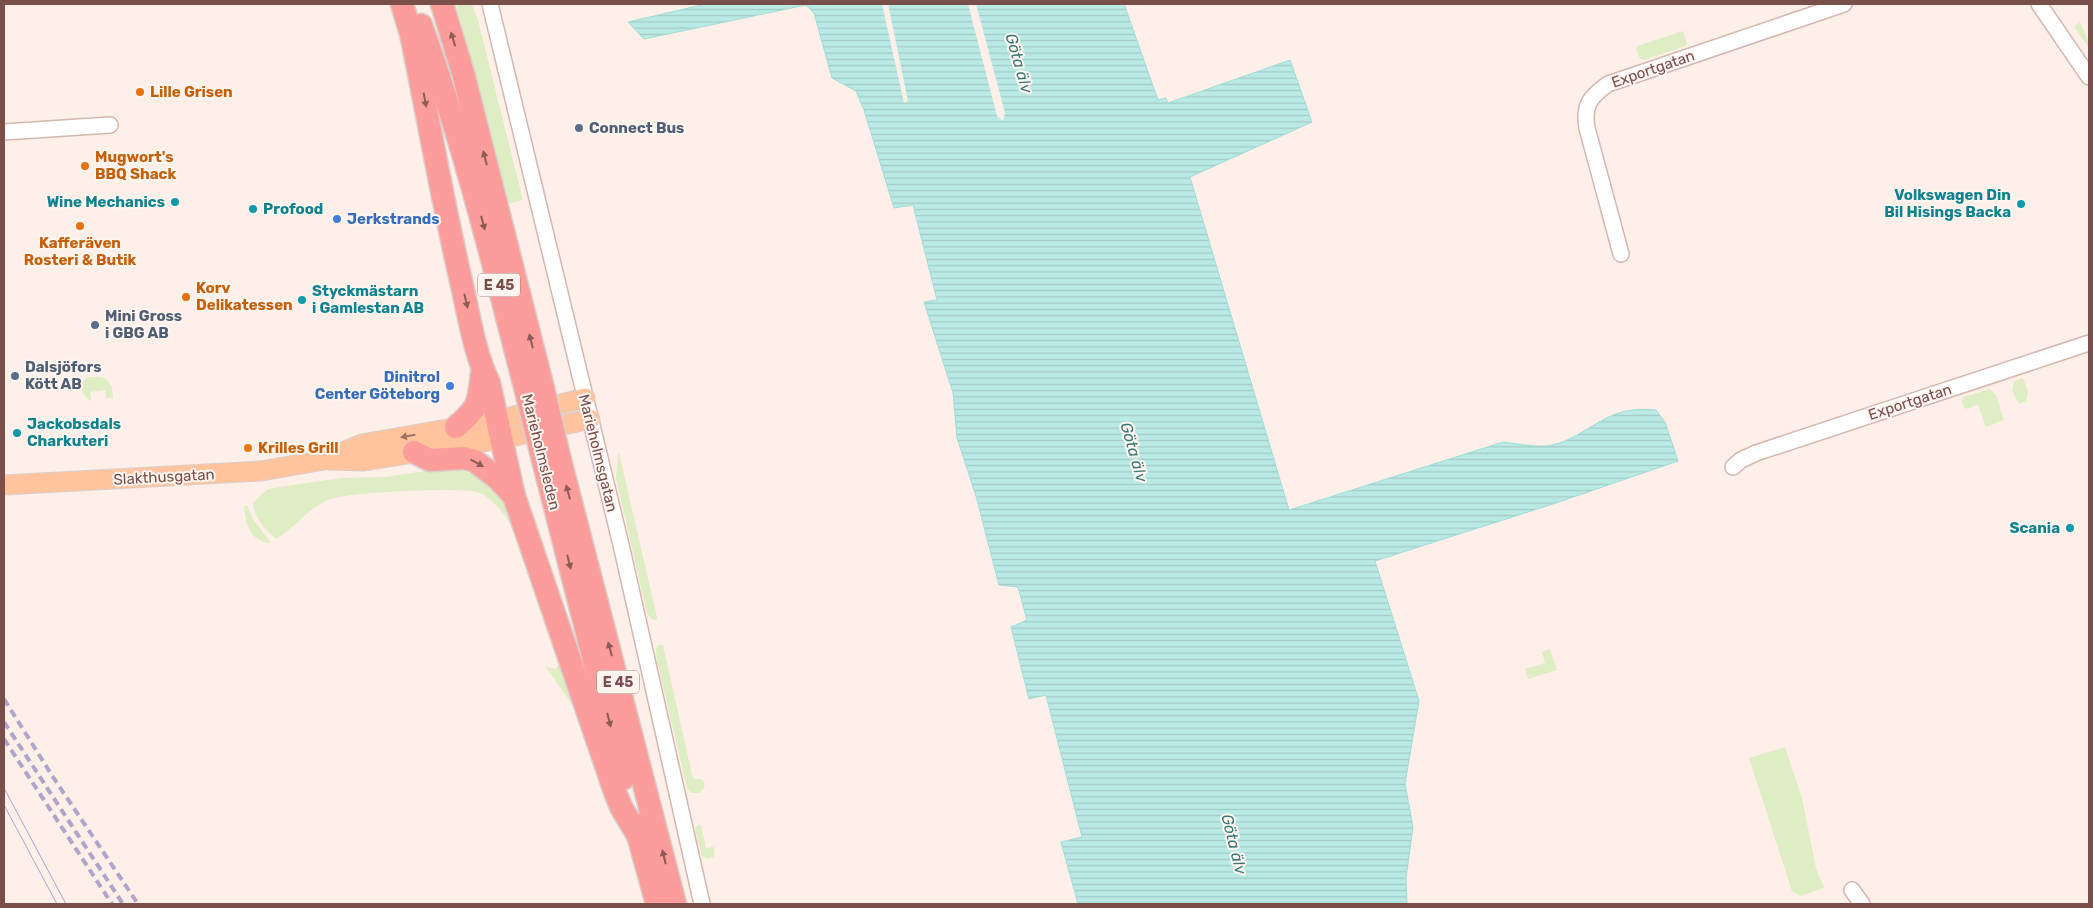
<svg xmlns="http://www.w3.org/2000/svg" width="2093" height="908" viewBox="0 0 2093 908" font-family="Rubik,sans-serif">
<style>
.grass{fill:#dfedc4}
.water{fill:url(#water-rules);stroke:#9fdcd7}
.pier{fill:#fef0e8}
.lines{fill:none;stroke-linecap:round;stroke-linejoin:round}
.minor-casing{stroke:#d4b6af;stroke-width:18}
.major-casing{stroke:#dacecc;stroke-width:21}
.highway-casing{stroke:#dacecc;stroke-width:25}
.minor{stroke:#fff;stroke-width:15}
.major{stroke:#ffc49e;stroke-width:19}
.highway{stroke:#fc9d9b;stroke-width:22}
.tram{stroke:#afa4ca;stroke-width:1}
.rail{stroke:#afa4ca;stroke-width:4;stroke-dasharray:8 5;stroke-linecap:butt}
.highway-bridge-casing{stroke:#dacecc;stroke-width:25;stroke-linecap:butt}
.highway-bridge{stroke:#fc9d9b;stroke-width:22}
.oneway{fill:#8e5b55}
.oneway2{fill:#a37262}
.food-dot{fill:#e8710a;stroke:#fff5f0;stroke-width:2}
.service-dot{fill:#5c6f8a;stroke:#fff5f0;stroke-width:2}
.culture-dot{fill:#0f9aa8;stroke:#fff5f0;stroke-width:2}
.shop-dot{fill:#3f7fe0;stroke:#fff5f0;stroke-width:2}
.labels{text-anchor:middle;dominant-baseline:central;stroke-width:4;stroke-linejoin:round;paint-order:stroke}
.shield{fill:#fff5f0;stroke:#a3817b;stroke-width:1}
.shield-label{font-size:14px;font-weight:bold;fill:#7b4f49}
.street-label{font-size:15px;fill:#7b4f49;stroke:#fff5f0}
.food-label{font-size:15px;font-weight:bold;fill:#c56008;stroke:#fff5f0;text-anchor:start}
.service-label{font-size:15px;font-weight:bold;fill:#4e5e75;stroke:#fff5f0;text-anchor:start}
.culture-label{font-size:15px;font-weight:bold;fill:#0d838f;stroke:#fff5f0;text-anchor:end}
.shop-label{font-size:15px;font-weight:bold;fill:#366cbe;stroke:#fff5f0;text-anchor:start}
.water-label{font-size:16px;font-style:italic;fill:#387974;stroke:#fff5f0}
</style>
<defs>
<pattern id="water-rules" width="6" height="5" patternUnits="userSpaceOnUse" patternTransform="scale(1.25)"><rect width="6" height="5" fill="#baeae5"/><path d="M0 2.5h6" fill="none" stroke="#a4cac6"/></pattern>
</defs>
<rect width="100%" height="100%" fill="#fef0e8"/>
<!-- grass -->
<g class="grass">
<polygon points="456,4 472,4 478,20 523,200 507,204"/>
<polygon points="2080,22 2089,42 2089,48 2074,27"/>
<polygon points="1683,31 1687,44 1686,46 1644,60 1640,59 1636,49 1637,46"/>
<polygon points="87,377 100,377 107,379 112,387 113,398 106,398 105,390 90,392 91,400 90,401 82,392 82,383"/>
<polygon points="2023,378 2028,392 2026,401 2019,404 2012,391 2014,381"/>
<polygon points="1990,389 1996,395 2004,420 1986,427 1978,405 1965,409 1962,402 1963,397"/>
<polygon points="619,453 657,617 657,620 653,620 647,614 616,478 618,454"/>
<path d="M452,467C473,473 491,483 505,499L576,710L545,666L555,669L559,665L511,526C505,514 490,495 476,492C456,487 346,492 328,500C307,509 295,528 276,539C265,529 254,519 253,503L268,489L286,486L341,478L385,477Z"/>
<path d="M247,505L253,519L271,543C250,543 245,522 244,506Z"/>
<polygon points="659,645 663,645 693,779 701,779 705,784 703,789 699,793 691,793 687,788 657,661 656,648"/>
<polygon points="1550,649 1557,670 1528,679 1525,669 1545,663 1542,652"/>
<polygon points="1785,747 1802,798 1816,868 1824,888 1800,896 1792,891 1749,758"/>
<polygon points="701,825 706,848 714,847 714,857 708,859 702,856 695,830 697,826"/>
</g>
<!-- water -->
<path class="water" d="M706,4H1124L1158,100L1166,98L1168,103L1290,60L1312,122L1190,177L1289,510L1503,442C1519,444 1537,448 1553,445C1578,439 1597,419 1622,412C1633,409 1645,409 1656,410L1665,422L1678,461L1553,504L1375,561L1419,701L1405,784L1413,827L1406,878L1407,904H1078L1061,842L1082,837L1046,695L1029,699L1011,627L1027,620L1018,587L999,585L976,496L957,438L953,393L924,302L937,300L913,205L894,208L864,110L856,91L832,78L814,13L806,5L644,39L628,22Z"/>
<!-- pier -->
<g class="pier">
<polygon points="882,4 888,4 908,101 904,103"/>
<polygon points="968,4 976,4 1005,113 1003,121 997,116"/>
</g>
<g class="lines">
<defs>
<g id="minor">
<polyline points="490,4 622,549 702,904"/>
<polyline points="2039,4 2089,77"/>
<polyline points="4,132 110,125"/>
<path d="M1621,254L1587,128C1583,105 1590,97 1608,84L1844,4"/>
<polyline points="1733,467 1741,460 1756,453 2089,343"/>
<polyline points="1852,890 1862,904"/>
</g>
<g id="major">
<polyline points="330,460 364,461 502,439 590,419"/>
<polyline points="4,485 261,471 324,460 362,444 498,420 585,398"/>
</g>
<g id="highway">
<path d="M402,4L411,34C428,116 442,199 461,281C469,315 474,352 489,383L514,496L615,792L621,807L639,837"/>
<polyline points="442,4 463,73 543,388"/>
<path d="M421,25C465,146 495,271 527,395"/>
<path d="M456,427C480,406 478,404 482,374"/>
<polyline points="414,452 430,460 464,458 475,461 497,478 514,496"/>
<polyline points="560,460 675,904"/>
<polyline points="544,464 624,778"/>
<polyline points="635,824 657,904"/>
</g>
</defs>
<!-- minor casing -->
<use href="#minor" class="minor-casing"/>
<!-- major casing -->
<use href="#major" class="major-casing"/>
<!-- highway casing -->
<use href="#highway" class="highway-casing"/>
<!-- minor -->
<use href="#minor" class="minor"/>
<!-- major -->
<use href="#major" class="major"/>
<!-- highway -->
<use href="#highway" class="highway"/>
<!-- tram -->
<g class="tram">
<polyline points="4,788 66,904"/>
<polyline points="4,805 57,904"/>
</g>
<!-- rail -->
<g class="rail">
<polyline points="4,699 53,777 138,904"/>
<polyline points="4,722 123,904"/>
<polyline points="4,739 112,904"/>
</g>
<defs>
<g id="highway-bridge">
<polyline points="543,388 560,460"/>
<polyline points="527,395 544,464"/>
</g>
</defs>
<!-- highway-bridge casing -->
<use href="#highway-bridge" class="highway-bridge-casing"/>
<!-- highway-bridge -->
<use href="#highway-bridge" class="highway-bridge"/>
</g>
<!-- one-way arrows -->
<defs><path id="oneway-solid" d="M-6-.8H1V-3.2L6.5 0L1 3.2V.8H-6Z" transform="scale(1.25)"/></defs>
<g class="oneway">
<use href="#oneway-solid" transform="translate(453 39) rotate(-107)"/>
<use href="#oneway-solid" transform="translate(425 100) rotate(79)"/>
<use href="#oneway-solid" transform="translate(485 158) rotate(-104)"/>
<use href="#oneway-solid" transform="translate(483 223) rotate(75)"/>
<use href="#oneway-solid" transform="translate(466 301) rotate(77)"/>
<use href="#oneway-solid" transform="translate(531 341) rotate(-104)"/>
<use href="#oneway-solid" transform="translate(477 463) rotate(29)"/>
<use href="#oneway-solid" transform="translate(568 492) rotate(-105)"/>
<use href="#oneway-solid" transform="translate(569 562) rotate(76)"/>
<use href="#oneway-solid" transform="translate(610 649) rotate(-105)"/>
<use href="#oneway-solid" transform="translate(609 720) rotate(76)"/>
<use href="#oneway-solid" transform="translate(664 857) rotate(-104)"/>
</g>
<use class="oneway2" href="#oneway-solid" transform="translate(408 436) rotate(170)"/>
<!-- markers -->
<g class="food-dot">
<circle cx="140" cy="92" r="5"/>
<circle cx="85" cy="166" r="5"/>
<circle cx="80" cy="226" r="5"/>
<circle cx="186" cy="297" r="5"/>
<circle cx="248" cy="448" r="5"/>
</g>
<g class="service-dot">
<circle cx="579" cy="128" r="5"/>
<circle cx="95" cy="325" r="5"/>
<circle cx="15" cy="376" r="5"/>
</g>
<g class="culture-dot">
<circle cx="175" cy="202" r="5"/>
<circle cx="2021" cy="204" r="5"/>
<circle cx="253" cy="209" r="5"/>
<circle cx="302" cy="300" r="5"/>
<circle cx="17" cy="433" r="5"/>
<circle cx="2070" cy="528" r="5"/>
</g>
<g class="shop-dot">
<circle cx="337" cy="219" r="5"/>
<circle cx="450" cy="386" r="5"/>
</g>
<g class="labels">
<!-- shield labels -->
<g class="shield">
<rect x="478" y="273.5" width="42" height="23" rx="4"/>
<rect x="597" y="670.5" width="42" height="23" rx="4"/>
</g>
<g class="shield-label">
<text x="499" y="285">E 45</text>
<text x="618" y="682">E 45</text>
</g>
<!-- street labels -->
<g class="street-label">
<text transform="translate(1653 69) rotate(-19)">Exportgatan</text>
<text transform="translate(1910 402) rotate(-18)">Exportgatan</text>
<text transform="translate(541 452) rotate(76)">Marieholmsleden</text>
<text transform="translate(598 453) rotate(76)">Marieholmsgatan</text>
<text transform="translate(164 477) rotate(-3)">Slakthusgatan</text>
</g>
<!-- food labels -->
<g class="food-label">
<text x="150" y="92">Lille Grisen</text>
<text x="95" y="157">Mugwort's<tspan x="95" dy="17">BBQ Shack</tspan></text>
<text x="80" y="243" text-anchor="middle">Kafferäven<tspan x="80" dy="17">Rosteri &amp; Butik</tspan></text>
<text x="196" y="288">Korv<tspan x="196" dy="17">Delikatessen</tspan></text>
<text x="258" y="448">Krilles Grill</text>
</g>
<!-- service labels -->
<g class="service-label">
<text x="589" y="128">Connect Bus</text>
<text x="105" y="316">Mini Gross<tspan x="105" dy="17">i GBG AB</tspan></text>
<text x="25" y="367">Dalsjöfors<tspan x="25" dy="17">Kött AB</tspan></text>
</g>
<!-- culture labels -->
<g class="culture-label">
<text x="2011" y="195">Volkswagen Din<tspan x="2011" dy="17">Bil Hisings Backa</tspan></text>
<text x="165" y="202">Wine Mechanics</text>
<text x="263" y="209" text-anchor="start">Profood</text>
<text x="312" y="291" text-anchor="start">Styckmästarn<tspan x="312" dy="17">i Gamlestan AB</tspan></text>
<text x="27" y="424" text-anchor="start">Jackobsdals<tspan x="27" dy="17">Charkuteri</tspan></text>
<text x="2060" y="528">Scania</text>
</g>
<!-- shop labels -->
<g class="shop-label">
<text x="347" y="219">Jerkstrands</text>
<text x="440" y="377" text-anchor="end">Dinitrol<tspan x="440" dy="17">Center Göteborg</tspan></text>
</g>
<!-- water labels -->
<g class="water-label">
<text transform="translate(1019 63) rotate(74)">Göta älv</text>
<text transform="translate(1134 452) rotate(74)">Göta älv</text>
<text transform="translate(1234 844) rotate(76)">Göta älv</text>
</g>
</g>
<!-- border -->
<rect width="2093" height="908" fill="none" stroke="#7b4f49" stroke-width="10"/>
</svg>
